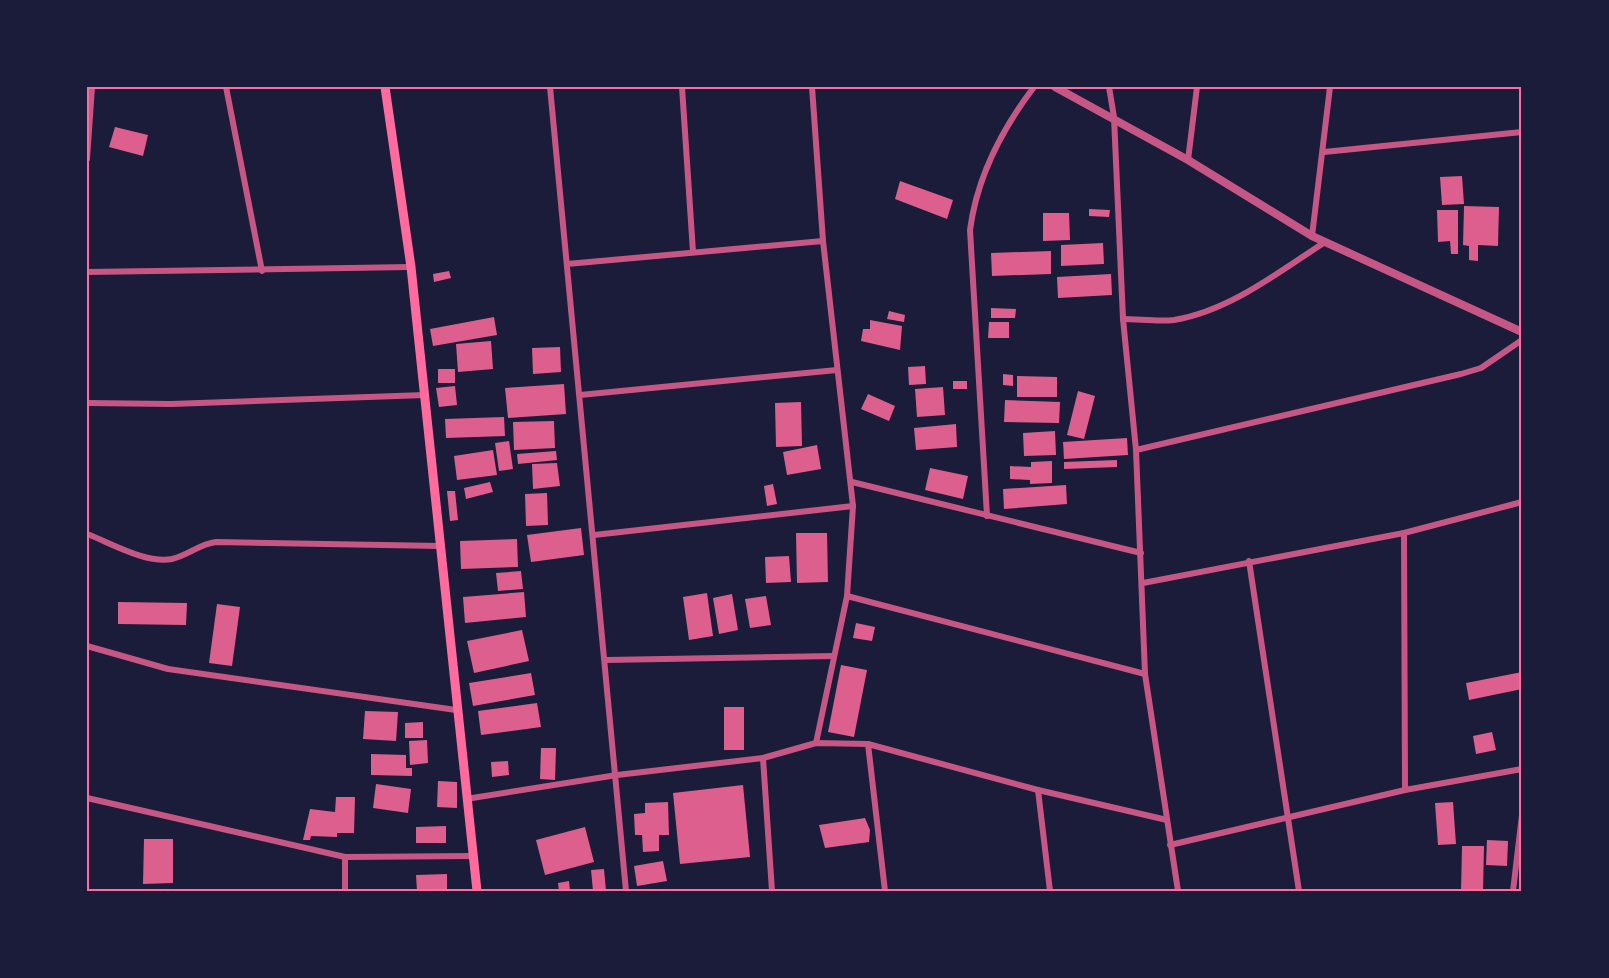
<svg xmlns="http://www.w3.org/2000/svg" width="1609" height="978" viewBox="0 0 1609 978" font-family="Spectral,serif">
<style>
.building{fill:#dd5f8e}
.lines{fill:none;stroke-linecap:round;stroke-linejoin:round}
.minor{stroke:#c65784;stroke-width:6}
.tertiary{stroke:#c65784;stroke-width:8}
.secondary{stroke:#ff6b9d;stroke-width:9}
.neatline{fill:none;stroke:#ff6b9d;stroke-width:2}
</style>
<rect width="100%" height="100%" fill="#1b1b3a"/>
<!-- building -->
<g class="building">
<polygon points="115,127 148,135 143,156 109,147"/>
<polygon points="1462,176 1464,204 1442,205 1440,177"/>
<polygon points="900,181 953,200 947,219 895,199"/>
<polygon points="1464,206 1499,207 1498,246 1478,245 1478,261 1469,260 1469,246 1463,245"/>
<polygon points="1089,209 1110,210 1109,217 1089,216"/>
<polygon points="1437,210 1458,210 1458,254 1451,254 1450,241 1438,242"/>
<polygon points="1043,213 1069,213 1070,240 1043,241"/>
<polygon points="1103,243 1104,264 1061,266 1061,245"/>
<polygon points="1051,251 1051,274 992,276 991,253"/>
<polygon points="449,271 451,278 434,282 433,274"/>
<polygon points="1111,274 1112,295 1058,298 1057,277"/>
<polygon points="991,308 1016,309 1015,318 991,318"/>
<polygon points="889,311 905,315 904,322 887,319"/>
<polygon points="494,317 497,335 433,346 430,329"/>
<polygon points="870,320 902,326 900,350 861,341 863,329 870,329"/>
<polygon points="989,322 1009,322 1009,338 988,338"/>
<polygon points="491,341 493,369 458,372 456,344"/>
<polygon points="560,347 561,372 533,374 532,348"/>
<polygon points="925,366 926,384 909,385 908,367"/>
<rect x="438" y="369" width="17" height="14"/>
<polygon points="1003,374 1013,375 1013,386 1003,385"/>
<polygon points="1017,376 1057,377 1057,397 1017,397"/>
<rect x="953" y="381" width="14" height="8"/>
<polygon points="564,384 566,414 508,418 505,388"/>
<polygon points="455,386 457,405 439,407 436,388"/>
<polygon points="943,387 945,415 917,417 915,389"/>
<polygon points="1078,391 1095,396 1084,439 1067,435"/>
<polygon points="868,394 895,406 889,421 861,409"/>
<polygon points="1005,400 1060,402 1059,423 1004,422"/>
<polygon points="801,402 802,446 776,447 775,403"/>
<polygon points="504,417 505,436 446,438 445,419"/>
<polygon points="554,421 555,448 514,450 513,422"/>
<polygon points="956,424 957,447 916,450 914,428"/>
<polygon points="1055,431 1056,455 1024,456 1023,433"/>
<polygon points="1127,438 1128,455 1064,459 1063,442"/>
<polygon points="509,441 513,469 499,471 495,443"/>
<polygon points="817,445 821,469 787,475 783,452"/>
<polygon points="493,450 497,475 457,480 454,456"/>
<polygon points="556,451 557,460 518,464 517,454"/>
<polygon points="1117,460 1117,467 1064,469 1064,462"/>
<polygon points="1052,461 1052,483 1030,484 1030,480 1010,479 1010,466 1031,467 1031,462"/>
<polygon points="557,463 560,486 533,489 532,464"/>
<polygon points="930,468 968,476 963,499 925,490"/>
<polygon points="490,482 493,492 466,499 464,488"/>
<polygon points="773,484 777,504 767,506 764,486"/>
<polygon points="1066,485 1067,504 1004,509 1003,489"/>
<polygon points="447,491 455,491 458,520 450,521"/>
<polygon points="547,493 548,525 526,526 525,494"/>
<polygon points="581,528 584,555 531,562 527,535"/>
<polygon points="796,533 827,533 828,582 797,583"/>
<polygon points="517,539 518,567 461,569 460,541"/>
<polygon points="789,556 791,582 766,583 765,557"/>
<polygon points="521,571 523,589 498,591 496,573"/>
<polygon points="524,592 526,617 465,623 463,597"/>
<polygon points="707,593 713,636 689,640 683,597"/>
<polygon points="732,594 738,630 719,634 713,598"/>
<polygon points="766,596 771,625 750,628 745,599"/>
<polygon points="118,602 187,603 186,625 118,624"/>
<polygon points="217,604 240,607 232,666 209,663"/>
<polygon points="856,623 875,627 872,641 853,638"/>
<polygon points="522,630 529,661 474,673 467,641"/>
<polygon points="841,665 867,670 854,737 828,732"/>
<polygon points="1522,672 1522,689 1469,700 1466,683"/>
<polygon points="531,673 535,695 473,706 469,683"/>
<polygon points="537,703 541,727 481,735 478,711"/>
<rect x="724" y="707" width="20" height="43"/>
<polygon points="365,711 398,712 396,741 363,739"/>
<polygon points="423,722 423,738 405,738 405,723"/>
<polygon points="1492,732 1496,750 1476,754 1473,736"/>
<polygon points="427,740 428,763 410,765 409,741"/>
<polygon points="541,748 556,748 555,780 540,779"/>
<polygon points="371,754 406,755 406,768 412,768 412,776 371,775"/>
<polygon points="508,761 509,775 492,777 491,762"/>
<polygon points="438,781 457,782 457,808 437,807"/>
<polygon points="376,784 411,789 408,813 373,808"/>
<polygon points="743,785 750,857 680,864 673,793"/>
<polygon points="336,797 355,797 354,833 337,833 337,837 311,836 310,840 303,840 310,809 335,812"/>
<polygon points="668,802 669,835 659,835 659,851 643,852 642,835 635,835 634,814 645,813 645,803"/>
<polygon points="1453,802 1456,844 1438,845 1435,803"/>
<polygon points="865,818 870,830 869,842 825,848 819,825"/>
<polygon points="446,826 446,843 416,843 416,827"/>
<polygon points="585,827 594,862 545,875 536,840"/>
<polygon points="144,839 173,839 173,883 143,884"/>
<polygon points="1487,840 1508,841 1507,866 1486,865"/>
<polygon points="1462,846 1484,846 1483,891 1461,891"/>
<polygon points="663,861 667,881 637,886 634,866"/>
<polygon points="604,869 606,891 593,891 591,870"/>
<polygon points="447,874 447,891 417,891 416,875"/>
<polygon points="569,881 570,891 559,891 558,883"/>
</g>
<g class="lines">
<!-- minor -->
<g class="minor">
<polyline points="226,87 262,271"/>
<polyline points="550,87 626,891"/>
<polyline points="682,87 693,252"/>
<polyline points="812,87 823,241 853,506 847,596 816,743"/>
<polyline points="1109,87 1114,117 1123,319 1136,450 1145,674 1178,891"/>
<polyline points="1324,152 1522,132"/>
<polyline points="87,159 92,87"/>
<polyline points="1188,160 1197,87"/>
<polyline points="1312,236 1330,87"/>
<polyline points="567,264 823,241"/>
<polyline points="87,272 411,267"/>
<path d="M1123,319C1139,319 1158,322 1174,320C1229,311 1279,272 1325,242"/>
<polyline points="580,395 837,370"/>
<polyline points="87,403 171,404 425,395"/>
<polyline points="1136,450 1461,374 1481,368 1522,340"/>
<polyline points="852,482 1141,553"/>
<path d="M987,516L970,230C977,177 1002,129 1034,87"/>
<polyline points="1404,533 1405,790"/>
<path d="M87,534C111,543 146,564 172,559C189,555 199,544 216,542L440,546"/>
<polyline points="594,535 853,506"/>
<polyline points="1249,561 1299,891"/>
<polyline points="1143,583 1404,533 1522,502"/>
<polyline points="847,596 1145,674"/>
<polyline points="87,646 168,669 456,710"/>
<polyline points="606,660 834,656"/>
<polyline points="868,744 885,891"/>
<polyline points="763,758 772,891"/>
<polyline points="1038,790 1050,891"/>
<polyline points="87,798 345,857 472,856"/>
<polyline points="466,799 617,775 763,758 816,743 868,744 1038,790 1167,820"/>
<polyline points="1170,845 1405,790 1522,769"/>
<polyline points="345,891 345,857"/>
<polyline points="1513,891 1522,815"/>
</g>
<!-- tertiary -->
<polyline class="tertiary" points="1055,87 1188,160 1312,236 1522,332"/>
<!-- secondary -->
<polyline class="secondary" points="385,87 411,267 477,891"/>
</g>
<!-- border -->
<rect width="1609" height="978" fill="none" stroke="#1b1b3a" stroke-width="177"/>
<rect x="88" y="88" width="1432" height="802" class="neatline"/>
</svg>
